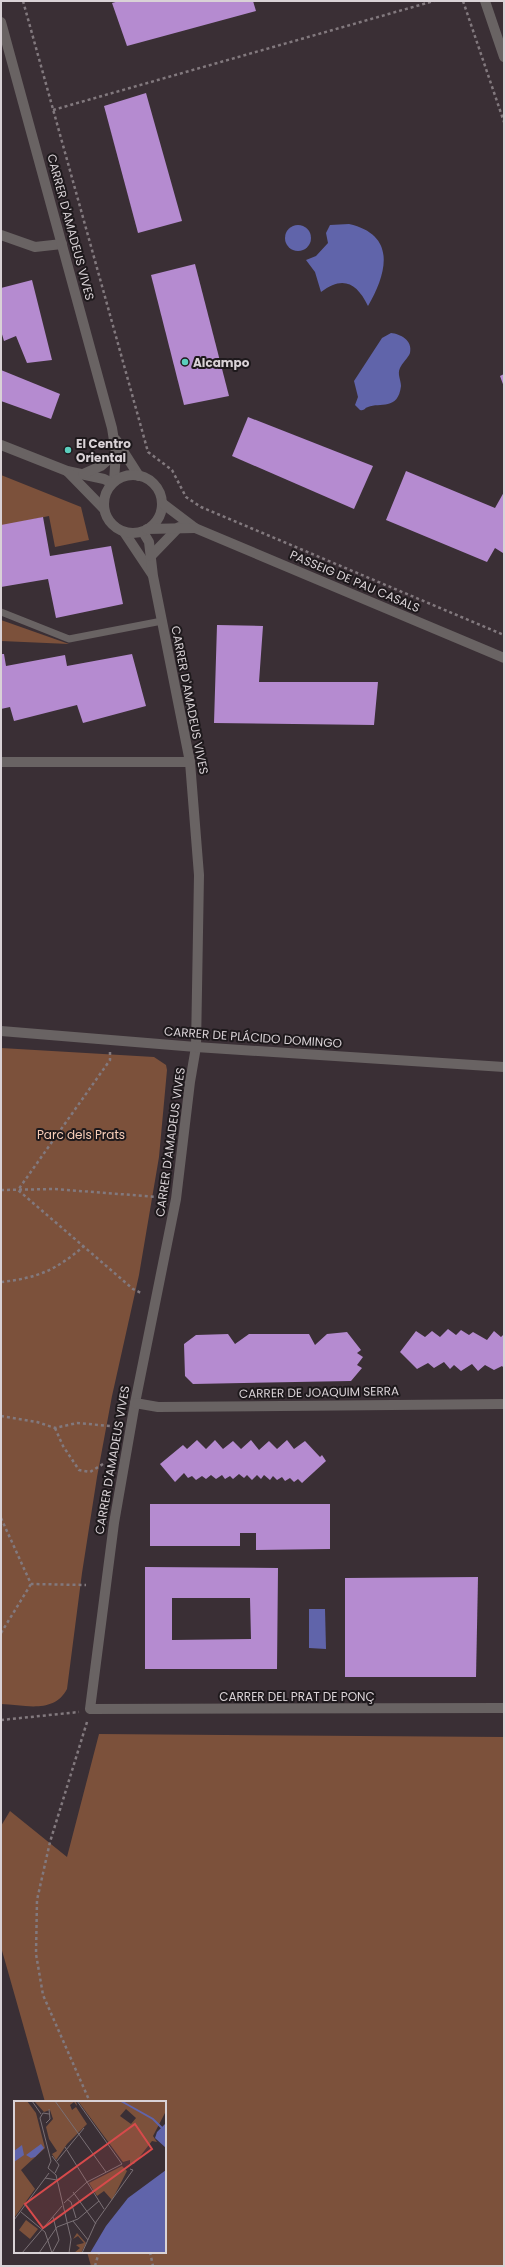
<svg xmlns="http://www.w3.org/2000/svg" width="505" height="2267" viewBox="0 0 505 2267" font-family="Poppins,sans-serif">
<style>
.green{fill:#7c513b}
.water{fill:#6064aa}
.building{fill:#b58bd0;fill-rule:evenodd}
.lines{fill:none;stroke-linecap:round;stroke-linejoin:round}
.path{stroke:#82797e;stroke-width:2.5;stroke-dasharray:3 3;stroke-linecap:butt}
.service{stroke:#696363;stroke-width:7}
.minor{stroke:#696363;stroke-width:10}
.tertiary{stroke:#696363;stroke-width:10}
.poi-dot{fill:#5acebd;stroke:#1e191c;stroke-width:1.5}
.labels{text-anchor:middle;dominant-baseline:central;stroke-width:4;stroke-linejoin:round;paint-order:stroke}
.street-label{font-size:12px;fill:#d9d2d6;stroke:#1e191c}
.poi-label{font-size:12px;font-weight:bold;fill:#d9d2d6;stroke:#1e191c;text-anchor:start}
.park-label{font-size:12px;fill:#f9cfba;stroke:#1e191c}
.inset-river{fill:none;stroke:#6064aa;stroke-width:2}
.inset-road{fill:none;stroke:#7a7075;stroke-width:1}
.view{fill:#d74a4b;fill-opacity:0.15;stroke:#d74a4b;stroke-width:2}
.inset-edge{fill:none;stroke:#d9d2d6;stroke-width:2}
</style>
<rect width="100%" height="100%" fill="#3a2f35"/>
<!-- green -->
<g class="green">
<polygon points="1,475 81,507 89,540 55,547 49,516 1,526"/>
<polygon points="1,620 69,644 1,641"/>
<path d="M1,1048L154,1057L166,1065L167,1070L159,1157L139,1275L112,1396L97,1477L82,1573L67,1689C54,1714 25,1705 1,1704Z"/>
<polygon points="99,1734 504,1737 504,2266 91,2266 87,2252 165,2252 165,2102 45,2102 1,1947 1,1826 10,1811 67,1857"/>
</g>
<!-- water -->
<g class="water">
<path d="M349,224C397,235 387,273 368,306C357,283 343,275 321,292L315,272L306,260L316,256L328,243L326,233L330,225Z"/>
<circle cx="298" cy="238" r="13"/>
<path d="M391,333C400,334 413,340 410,353C408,358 402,363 400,368C397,374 401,380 401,386C398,411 380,402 368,407C364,408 365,411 360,410L355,405L358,397L354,381L382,338Z"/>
<polygon points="309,1609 325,1609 326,1649 309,1648"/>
</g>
<!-- building -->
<g class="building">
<polygon points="119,1 253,1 256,11 127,46 112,3"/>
<polygon points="146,93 182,221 138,233 104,106"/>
<polygon points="195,264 229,396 184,405 151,275"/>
<polygon points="32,280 52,360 27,363 16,336 4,341 1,331 1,288"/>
<polygon points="1,370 60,394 51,419 1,401"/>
<polygon points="504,374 504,387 500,376"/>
<polygon points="248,417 373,466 354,509 232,456"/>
<polygon points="406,471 495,508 504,492 504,551 503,553 495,548 487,562 386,520"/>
<polygon points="43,517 50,556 111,546 123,604 56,618 48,579 1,587 1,525"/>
<polygon points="217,625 263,626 259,682 378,682 374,725 214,723"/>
<polygon points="1,654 4,654 6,666 65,655 67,666 132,654 146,706 83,723 77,705 14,721 10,707 1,709"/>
<polygon points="448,1329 456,1335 461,1330 469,1335 473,1332 487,1340 494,1331 501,1337 504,1334 504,1368 502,1366 494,1370 485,1365 478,1371 472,1364 461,1371 454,1365 450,1369 444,1362 434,1368 428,1363 417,1369 400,1352 416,1331 425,1337 432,1331 440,1337"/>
<polygon points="347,1332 361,1350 357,1353 363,1357 357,1365 362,1368 351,1381 193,1384 185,1376 184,1344 196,1335 228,1334 235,1344 249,1334 309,1334 315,1345 327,1334"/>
<polygon points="197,1440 206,1449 215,1440 223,1449 233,1441 241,1449 251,1440 259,1450 269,1441 277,1449 287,1440 294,1449 305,1441 320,1457 322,1455 326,1461 302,1483 298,1479 294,1482 290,1478 285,1481 282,1477 277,1480 273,1476 270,1480 264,1475 261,1479 257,1475 252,1480 247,1475 244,1478 239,1474 233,1479 230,1476 225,1479 222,1475 216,1479 211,1475 206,1479 202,1476 196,1480 192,1476 188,1478 184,1473 175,1482 160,1464 183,1445 187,1449"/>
<polygon points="150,1504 330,1504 330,1549 256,1550 256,1533 240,1533 240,1546 150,1546"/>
<path d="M145,1567L278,1568L277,1669H145ZM172,1598H250L251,1639L172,1640Z"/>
<polygon points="478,1577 476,1677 345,1677 345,1578"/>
</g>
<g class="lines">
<!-- path -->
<g class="path">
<polyline points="23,1 148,452 172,470 186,497 201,507 504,635"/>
<polyline points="463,1 504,122"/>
<polyline points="53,110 434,1"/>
<polyline points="110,1052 110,1060 18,1190 133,1289 141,1293"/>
<polyline points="1,1190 54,1189 158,1197"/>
<path d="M1,1282C38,1278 56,1270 84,1246"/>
<polyline points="1,1416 37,1422 55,1428 77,1423 110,1426"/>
<polyline points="55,1428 63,1446 79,1470 90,1472 103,1464"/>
<polyline points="1,1518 31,1584 86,1585"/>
<polyline points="1,1633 31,1584"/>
<polyline points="1,1720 79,1712"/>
<polyline points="87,1722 50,1842 37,1900 36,1954 43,1995 90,2102"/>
<polyline points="150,2252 153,2266"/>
<polyline points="95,2266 99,2252"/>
</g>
<!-- service -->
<polyline class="service" points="1,612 69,639 162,621"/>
<!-- minor -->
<g class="minor">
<polyline points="485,1 504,57"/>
<polyline points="1,235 35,247 62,244"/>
<polyline points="124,532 152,574"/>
<polyline points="143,532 149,542 153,576 190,762 199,875 196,1047 190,1082 176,1199 135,1403 114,1523 90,1709 504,1708"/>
<polyline points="151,556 179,527"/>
<polyline points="1,762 190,762"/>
<polyline points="1,1031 196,1047 504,1067"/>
<polyline points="135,1403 158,1407 504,1404"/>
</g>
<!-- tertiary -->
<g class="tertiary">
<polyline points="1,22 112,428 116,453 114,481"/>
<polyline points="116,440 139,476"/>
<polyline points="1,445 67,471 104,479 112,483"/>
<polyline points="67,471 104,509"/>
<polyline points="83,474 101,466 116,453"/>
<circle cx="133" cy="504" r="29"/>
<polyline points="162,503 195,528 504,658"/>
<polyline points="147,529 195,528"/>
</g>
</g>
<!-- markers -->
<g class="poi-dot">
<circle cx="185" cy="362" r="4"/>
<circle cx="68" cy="450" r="4"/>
</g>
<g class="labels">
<!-- street labels -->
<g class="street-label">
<text transform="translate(71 227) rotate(75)">CARRER D'AMADEUS VIVES</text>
<text transform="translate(355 581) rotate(23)">PASSEIG DE PAU CASALS</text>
<text transform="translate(190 700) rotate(79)">CARRER D'AMADEUS VIVES</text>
<text transform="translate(253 1037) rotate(4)">CARRER DE PLÁCIDO DOMINGO</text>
<text transform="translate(170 1142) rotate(-82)">CARRER D'AMADEUS VIVES</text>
<text transform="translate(319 1392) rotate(-1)">CARRER DE JOAQUIM SERRA</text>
<text transform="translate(112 1460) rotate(-80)">CARRER D'AMADEUS VIVES</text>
<text x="297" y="1696">CARRER DEL PRAT DE PONÇ</text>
</g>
<!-- poi labels -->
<g class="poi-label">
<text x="193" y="362">Alcampo</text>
<text x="76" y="443">El Centro<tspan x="76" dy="14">Oriental</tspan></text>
</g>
<!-- park labels -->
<g class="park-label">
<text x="81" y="1134">Parc dels Prats</text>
</g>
</g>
<!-- overview -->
<g transform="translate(14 2101)">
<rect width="152" height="152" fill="#3a2f35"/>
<path d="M0,0H13L22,12L31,47L7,69L21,88L0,117ZM20,0H62L63,5L60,1L56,4L58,9L62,6L73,23L53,43L42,59L38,53L43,50L35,38L32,26L39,18L36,9L30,11ZM64,0H152V10L139,35L143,41L138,40L120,63H116V59L109,61ZM112,8L122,17L117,23L106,15ZM108,65L113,70L98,99L90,90L83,95L75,82ZM12,119L24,128L16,138L5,129ZM63,132L72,142L67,152H60L66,147L62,144L70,142L64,135L59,138Z" fill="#7c513b" fill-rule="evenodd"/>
<path d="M152,22V47L141,37L143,31ZM27,43L30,47L21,56L17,57L12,54ZM8,44L10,54L0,61V50ZM152,69V152H76L92,125L114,97Z" fill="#6064aa"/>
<path class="inset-river" d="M107,0L139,18L148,27"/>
<path class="inset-road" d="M18,0L27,13M41,0L92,71M35,13L29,12L26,17L37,60M32,22L36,18L35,8M51,46L90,108M38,55L45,64L41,72M37,60L34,67L42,74L57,138L55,152M43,60L70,27M31,77L43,79M59,91L82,123M53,98L57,101L62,117M50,102L73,81L108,63L63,0M7,111L31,131L38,152M0,119L35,72M59,120L74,139M8,152L48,105M25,152L43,126L64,118L85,100M38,152L45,139L39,116M68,152L82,121L119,69L116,68"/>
<path class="view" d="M121,23L138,48L29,127L11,103Z"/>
<rect width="152" height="152" class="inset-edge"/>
</g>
<!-- border -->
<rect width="505" height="2267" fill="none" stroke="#d9d2d6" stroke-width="4"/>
</svg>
